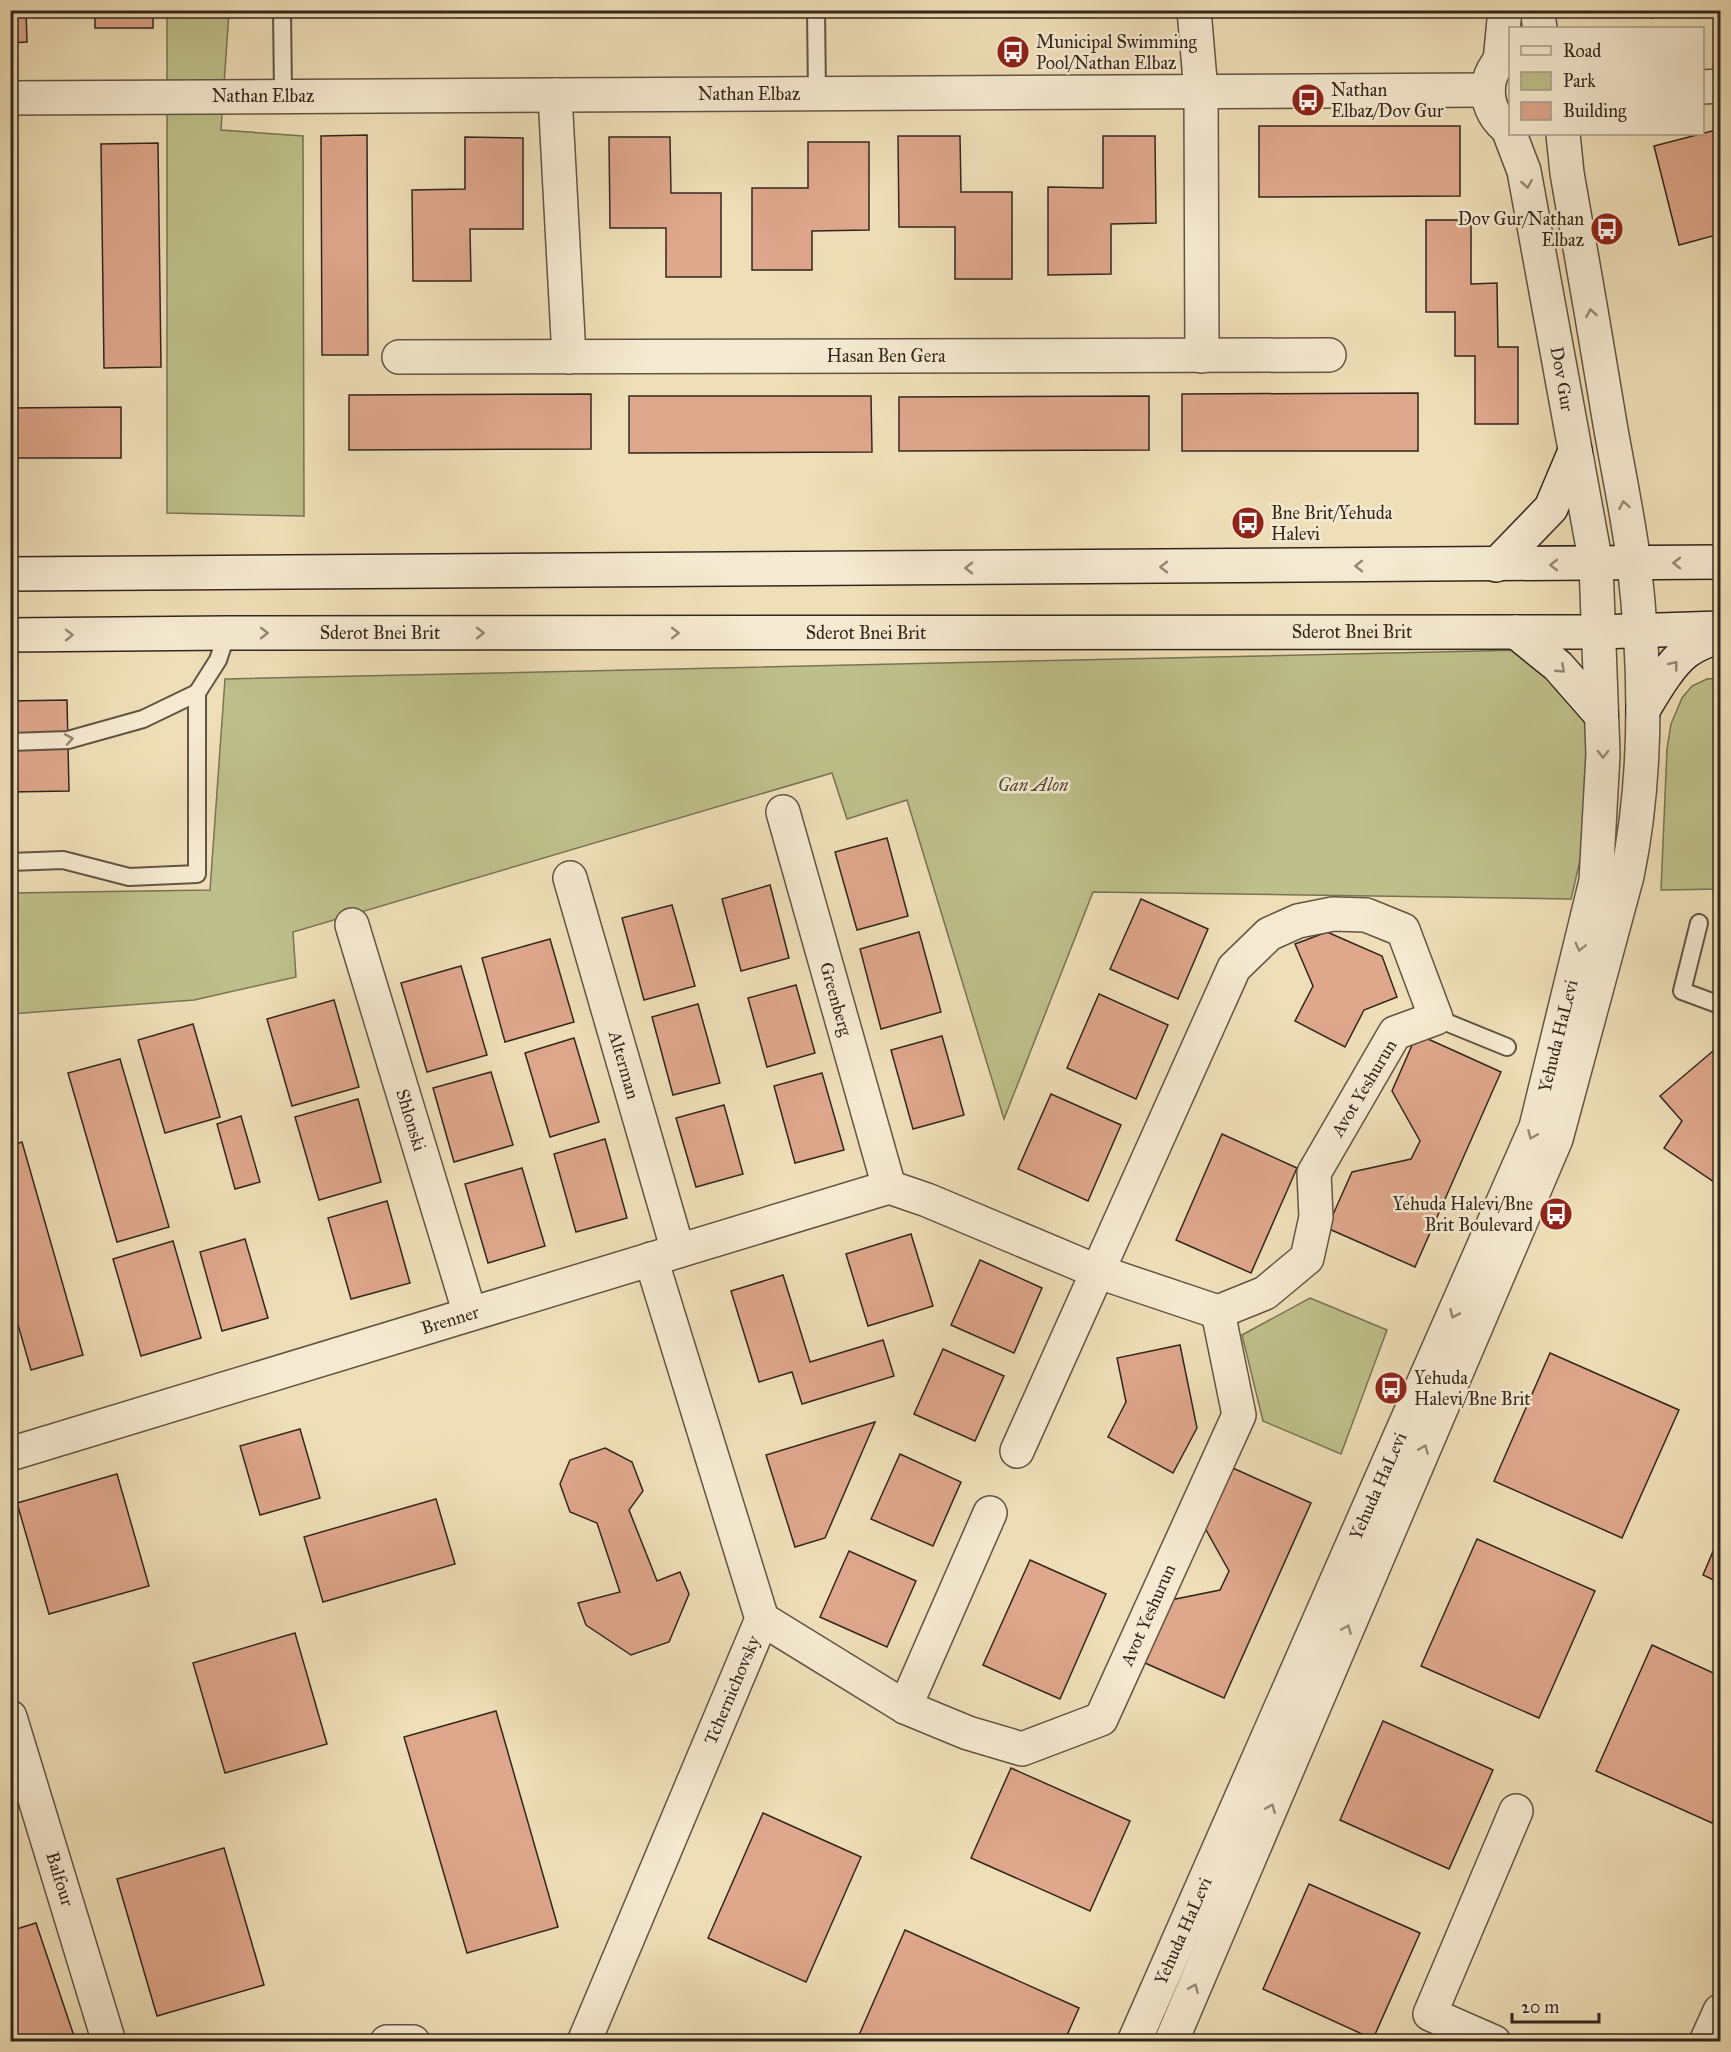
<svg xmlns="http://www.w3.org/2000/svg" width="1731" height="2052" viewBox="0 0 1731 2052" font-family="'IM FELL Great Primer',serif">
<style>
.green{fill:#bec08b;stroke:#787454;stroke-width:1.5}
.building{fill:#dfa78c;stroke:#33271c;stroke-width:1.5}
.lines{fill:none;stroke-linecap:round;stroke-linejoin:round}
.service-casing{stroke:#625543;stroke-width:20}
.minor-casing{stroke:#625543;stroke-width:36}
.tertiary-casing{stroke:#625543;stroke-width:36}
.secondary-casing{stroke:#33271c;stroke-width:36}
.service{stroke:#f5ead1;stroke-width:16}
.minor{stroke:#f5ead1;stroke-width:33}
.tertiary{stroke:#f5ead1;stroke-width:33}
.secondary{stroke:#f5ead1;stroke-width:33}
.oneway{stroke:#948876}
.labels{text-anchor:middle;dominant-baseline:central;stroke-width:5;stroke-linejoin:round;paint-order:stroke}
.poi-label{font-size:18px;fill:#33271c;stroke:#f5ead1;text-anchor:start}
.street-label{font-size:18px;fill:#33271c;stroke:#f5ead1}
.park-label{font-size:18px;font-style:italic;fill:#564d38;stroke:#f5ead1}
</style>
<rect width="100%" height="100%" fill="#efdfb8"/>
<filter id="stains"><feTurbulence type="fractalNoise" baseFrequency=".00333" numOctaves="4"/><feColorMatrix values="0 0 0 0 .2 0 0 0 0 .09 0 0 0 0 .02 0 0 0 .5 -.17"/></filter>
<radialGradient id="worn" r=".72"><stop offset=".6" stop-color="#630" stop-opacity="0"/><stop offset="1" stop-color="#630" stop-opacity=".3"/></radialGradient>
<!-- green -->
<g class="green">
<polygon points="167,11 229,11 221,130 303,136 304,516 167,513"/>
<polygon points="1524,650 1571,697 1593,739 1586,835 1571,899 1093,892 1004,1119 907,800 847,819 832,773 293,932 296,977 194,1000 11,1014 11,893 210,890 225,679"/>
<polygon points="1720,678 1720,889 1661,890 1667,749 1671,724 1682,698 1692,686 1707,679"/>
<polygon points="1310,1298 1387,1330 1341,1454 1263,1421 1242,1335"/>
</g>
<!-- building -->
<g class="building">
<polygon points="10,10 26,10 27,42 10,43"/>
<rect x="95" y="10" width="58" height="18"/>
<polygon points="1650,10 1694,10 1651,18"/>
<polygon points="1259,126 1460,126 1460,196 1259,197"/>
<polygon points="1720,129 1720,234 1679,245 1654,146"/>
<polygon points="367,135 368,355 322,355 321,136"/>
<polygon points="898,136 960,136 961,192 1012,192 1012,279 955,279 955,227 899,227"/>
<polygon points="1103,136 1155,136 1156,223 1111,224 1111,274 1048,275 1048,187 1103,188"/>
<polygon points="465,137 523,138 523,229 470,229 471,281 413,281 412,190 465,189"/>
<polygon points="609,137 670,137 671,193 721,193 721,277 666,277 666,228 610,228"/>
<polygon points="808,142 869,142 869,230 812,231 812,270 752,270 752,188 808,188"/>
<polygon points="158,143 161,367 104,368 101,144"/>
<polygon points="1426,220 1471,220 1471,284 1497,283 1498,347 1518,347 1518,424 1475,424 1475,356 1455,356 1455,312 1426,312"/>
<polygon points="1418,393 1418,451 1182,451 1182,394"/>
<polygon points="591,394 591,449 349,450 349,395"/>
<polygon points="629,396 871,396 872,452 629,453"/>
<polygon points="1149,396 1149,450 899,451 899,397"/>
<polygon points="121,407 121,458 10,458 10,408"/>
<polygon points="67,700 69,791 10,792 10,701"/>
<polygon points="887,838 908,916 857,930 835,852"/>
<polygon points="770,885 789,958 741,971 722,899"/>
<polygon points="1141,899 1208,929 1178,999 1110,969"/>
<polygon points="672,905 695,986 644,1000 622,918"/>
<polygon points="919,932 941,1012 881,1029 860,949"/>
<polygon points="1327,932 1382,956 1397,997 1364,1010 1345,1047 1295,1021 1313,986 1295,944"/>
<polygon points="550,939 574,1022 505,1042 482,958"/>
<polygon points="461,966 487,1055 427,1072 401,983"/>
<polygon points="796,985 815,1053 767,1067 748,998"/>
<polygon points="1099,994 1168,1025 1136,1099 1067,1068"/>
<polygon points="334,1000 359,1087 292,1106 267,1019"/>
<polygon points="698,1004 720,1083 673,1095 652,1017"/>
<polygon points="193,1024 220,1117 165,1133 138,1040"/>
<polygon points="1417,1034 1501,1072 1415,1267 1327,1228 1352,1172 1411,1159 1420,1141 1392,1091"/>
<polygon points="942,1036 964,1115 913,1129 891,1050"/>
<polygon points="574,1038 599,1122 550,1137 525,1053"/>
<polygon points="1720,1045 1720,1186 1664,1148 1682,1121 1660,1096"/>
<polygon points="120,1059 169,1227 117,1242 68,1073"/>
<polygon points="491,1072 513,1145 454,1162 433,1088"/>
<polygon points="822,1073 844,1150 795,1163 774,1086"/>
<polygon points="1051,1094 1121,1125 1088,1201 1018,1169"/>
<polygon points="358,1099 381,1182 319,1200 295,1117"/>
<polygon points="724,1105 743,1174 696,1187 676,1118"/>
<polygon points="241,1116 260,1182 235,1189 217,1124"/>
<polygon points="1222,1134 1297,1168 1251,1273 1176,1240"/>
<polygon points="605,1139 627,1218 576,1232 554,1154"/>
<polygon points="22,1142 83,1355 31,1370 10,1297 10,1146"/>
<polygon points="522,1168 545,1246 488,1263 465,1184"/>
<polygon points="387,1201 410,1283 351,1299 328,1218"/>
<polygon points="911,1234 933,1306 868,1326 846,1254"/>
<polygon points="245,1239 268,1318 222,1331 200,1252"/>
<polygon points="173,1241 201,1338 141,1356 113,1259"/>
<polygon points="980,1260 1042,1288 1014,1353 951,1325"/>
<polygon points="783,1275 810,1362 883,1340 894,1376 802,1404 792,1372 759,1382 731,1291"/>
<polygon points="1180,1345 1197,1428 1173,1473 1108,1437 1126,1402 1117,1358"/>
<polygon points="943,1349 1004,1376 975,1441 914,1414"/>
<polygon points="1550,1353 1679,1410 1622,1538 1494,1481"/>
<polygon points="875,1422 825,1538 795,1547 766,1455"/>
<polygon points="300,1429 320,1498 260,1515 240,1446"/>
<polygon points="605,1448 632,1462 643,1491 629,1510 657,1581 680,1572 689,1594 669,1642 631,1655 586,1625 578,1603 620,1592 597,1523 570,1512 560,1484 570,1460"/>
<polygon points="900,1454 961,1482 933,1546 871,1519"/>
<polygon points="1226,1465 1311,1503 1224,1698 1136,1659 1161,1602 1220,1590 1229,1571 1201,1521"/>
<polygon points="117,1474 149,1586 49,1614 17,1503"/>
<polygon points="436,1499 455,1564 323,1602 304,1537"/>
<polygon points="1720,1535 1720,1583 1703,1575"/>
<polygon points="1477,1539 1595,1591 1539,1718 1421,1666"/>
<polygon points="849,1551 916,1581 887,1647 820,1617"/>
<polygon points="1030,1560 1106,1594 1060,1699 983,1665"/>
<polygon points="295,1633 327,1744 225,1773 193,1663"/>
<polygon points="1652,1645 1720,1676 1720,1805 1712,1823 1596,1771"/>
<polygon points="496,1711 558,1927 467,1953 404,1737"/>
<polygon points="1383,1721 1493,1770 1449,1869 1340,1820"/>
<polygon points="1011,1768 1130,1821 1090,1911 971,1858"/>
<polygon points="763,1813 861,1857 806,1982 708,1938"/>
<polygon points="224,1848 264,1985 157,2016 117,1879"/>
<polygon points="1309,1884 1420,1933 1373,2039 1263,1989"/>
<polygon points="36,1923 76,2042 10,2042 10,1931"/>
<polygon points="905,1930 1079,2008 1064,2042 856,2042"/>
</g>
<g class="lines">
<defs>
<g id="service">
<polyline points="282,10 283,96"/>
<polyline points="816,10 817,94"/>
<polyline points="10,742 68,740 143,719 197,693 218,660 227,633"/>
<polyline points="10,862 63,860 129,877 197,874 197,693"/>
<polyline points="1699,923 1682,991 1720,1005"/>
<polyline points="1436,1018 1507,1047"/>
</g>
<g id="minor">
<polyline points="1194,10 1201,92 1202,356"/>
<polyline points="1702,87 1720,86"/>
<polyline points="555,95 569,357"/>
<polyline points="10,98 1488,90"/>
<polyline points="399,357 1329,355"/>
<polyline points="783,812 889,1187"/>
<polyline points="570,878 678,1251"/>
<polyline points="352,925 470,1314"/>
<polyline points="889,1187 927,1200 1096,1271 1218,1312 1265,1293 1307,1258 1316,1217 1314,1173 1395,1033 1436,1018 1403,930 1366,915 1333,914 1298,921 1269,934 1234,968 1017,1451"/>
<polyline points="10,1454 889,1187"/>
<polyline points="762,1619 905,1707 968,1733 1022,1749 1101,1719 1239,1415 1218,1312"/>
<polyline points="905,1707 990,1513"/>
<polyline points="10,1717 109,2042"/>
<polyline points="584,2042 762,1619 651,1259"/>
<polyline points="1494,2042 1430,2014 1516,1811"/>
<polyline points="1706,2042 1720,2011"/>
</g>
<g id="tertiary">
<polyline points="1537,10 1540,28"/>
<path d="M1510,53C1480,71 1482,112 1510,130"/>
<polyline points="1500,61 1505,10"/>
<polyline points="387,2042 413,2042"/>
<polyline points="1134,2042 1536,1127 1596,881 1603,754 1596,564 1524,171 1508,129"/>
<path d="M1171,2042L1556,1139L1627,876C1648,775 1646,666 1634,563C1628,517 1618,470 1610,424C1596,340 1582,257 1567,173L1563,134"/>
</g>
<g id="secondary">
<polyline points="1496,565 1551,508 1575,451"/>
<polyline points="10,574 1720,562"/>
<polyline points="1516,632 1558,666 1601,715"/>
<polyline points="10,635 227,633 1598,632 1720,628"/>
<path d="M1643,710C1654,692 1669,665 1686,652C1696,644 1708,640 1720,636"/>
</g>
</defs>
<!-- service casing -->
<use href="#service" class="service-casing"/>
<!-- minor casing -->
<use href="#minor" class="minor-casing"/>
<!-- tertiary casing -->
<use href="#tertiary" class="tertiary-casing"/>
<!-- secondary casing -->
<use href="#secondary" class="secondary-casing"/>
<!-- service -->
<use href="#service" class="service"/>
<!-- minor -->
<use href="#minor" class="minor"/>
<!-- tertiary -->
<use href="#tertiary" class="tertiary"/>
<!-- secondary -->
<use href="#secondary" class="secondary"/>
</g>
<!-- one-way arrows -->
<defs><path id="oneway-chevron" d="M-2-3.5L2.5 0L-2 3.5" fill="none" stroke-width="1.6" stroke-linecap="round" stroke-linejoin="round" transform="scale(1.5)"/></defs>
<g class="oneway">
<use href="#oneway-chevron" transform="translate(1527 184) rotate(80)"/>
<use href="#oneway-chevron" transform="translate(1591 313) rotate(-100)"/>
<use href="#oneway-chevron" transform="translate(1624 505) rotate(-100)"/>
<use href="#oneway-chevron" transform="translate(1677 563) rotate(180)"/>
<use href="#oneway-chevron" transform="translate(1554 565) rotate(180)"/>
<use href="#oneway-chevron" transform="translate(1359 566) rotate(180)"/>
<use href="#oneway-chevron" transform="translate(1164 567) rotate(180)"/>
<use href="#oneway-chevron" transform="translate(969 568) rotate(180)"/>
<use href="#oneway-chevron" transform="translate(264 633)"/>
<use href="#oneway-chevron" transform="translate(480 633)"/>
<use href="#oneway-chevron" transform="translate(675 633)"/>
<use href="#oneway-chevron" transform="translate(69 635) rotate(-1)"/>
<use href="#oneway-chevron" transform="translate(1674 665) rotate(-51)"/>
<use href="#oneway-chevron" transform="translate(1561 669) rotate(43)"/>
<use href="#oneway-chevron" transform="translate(69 739) rotate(-10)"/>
<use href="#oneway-chevron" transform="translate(1603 754) rotate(90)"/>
<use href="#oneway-chevron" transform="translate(1580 947) rotate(104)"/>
<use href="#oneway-chevron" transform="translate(1532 1135) rotate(113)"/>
<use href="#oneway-chevron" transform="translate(1454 1314) rotate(114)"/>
<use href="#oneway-chevron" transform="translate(1424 1449) rotate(-67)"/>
<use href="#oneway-chevron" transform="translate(1347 1629) rotate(-67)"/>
<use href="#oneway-chevron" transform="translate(1271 1808) rotate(-67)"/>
<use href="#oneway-chevron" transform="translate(1194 1988) rotate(-67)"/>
</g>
<!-- icons -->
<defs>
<symbol id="bus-disc" viewBox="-11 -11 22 22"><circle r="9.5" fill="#8f2418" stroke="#f5ead1"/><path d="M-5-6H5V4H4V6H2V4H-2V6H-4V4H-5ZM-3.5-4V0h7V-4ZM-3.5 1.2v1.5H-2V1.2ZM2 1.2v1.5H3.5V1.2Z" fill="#fff"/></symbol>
</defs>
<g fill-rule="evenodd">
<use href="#bus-disc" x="994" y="33" width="38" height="38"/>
<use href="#bus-disc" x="1289" y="81" width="38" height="38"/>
<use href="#bus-disc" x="1588" y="210" width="38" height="38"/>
<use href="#bus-disc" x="1229" y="504" width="38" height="38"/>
<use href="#bus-disc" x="1537" y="1195" width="38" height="38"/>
<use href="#bus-disc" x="1372" y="1369" width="38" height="38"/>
</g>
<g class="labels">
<!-- poi labels -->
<g class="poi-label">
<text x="1036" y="42">Municipal Swimming<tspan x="1036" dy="21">Pool/Nathan Elbaz</tspan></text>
<text x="1331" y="90">Nathan<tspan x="1331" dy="21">Elbaz/Dov Gur</tspan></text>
<text x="1584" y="219" text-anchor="end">Dov Gur/Nathan<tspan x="1584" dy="21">Elbaz</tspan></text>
<text x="1271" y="513">Bne Brit/Yehuda<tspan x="1271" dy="21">Halevi</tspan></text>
<text x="1533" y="1204" text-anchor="end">Yehuda Halevi/Bne<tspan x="1533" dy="21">Brit Boulevard</tspan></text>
<text x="1414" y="1378">Yehuda<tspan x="1414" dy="21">Halevi/Bne Brit</tspan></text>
</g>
<!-- street labels -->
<g class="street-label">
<text x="749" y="94">Nathan Elbaz</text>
<text x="263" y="96">Nathan Elbaz</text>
<text x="886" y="356">Hasan Ben Gera</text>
<text transform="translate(1562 379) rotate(80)">Dov Gur</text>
<text x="1352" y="632">Sderot Bnei Brit</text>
<text x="380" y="633">Sderot Bnei Brit</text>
<text x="866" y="633">Sderot Bnei Brit</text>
<text transform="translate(836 999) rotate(74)">Greenberg</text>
<text transform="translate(1558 1036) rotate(-76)">Yehuda HaLevi</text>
<text transform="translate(624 1065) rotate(74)">Alterman</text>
<text transform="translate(1364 1088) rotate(-59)">Avot Yeshurun</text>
<text transform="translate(411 1120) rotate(73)">Shlonski</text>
<text transform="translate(450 1320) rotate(-17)">Brenner</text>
<text transform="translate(1378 1486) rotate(-66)">Yehuda HaLevi</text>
<text transform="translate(1148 1615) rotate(-66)">Avot Yeshurun</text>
<text transform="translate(732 1690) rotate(-67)">Tchernichovsky</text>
<text transform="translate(60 1879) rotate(73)">Balfour</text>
<text transform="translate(1183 1931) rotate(-66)">Yehuda HaLevi</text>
</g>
<!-- park labels -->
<g class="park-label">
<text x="1033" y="785">Gan Alon</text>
</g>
</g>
<!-- margin -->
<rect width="1731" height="2052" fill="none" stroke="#efdfb8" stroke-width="36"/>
<rect x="12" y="12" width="1707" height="2028" fill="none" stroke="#33271c" stroke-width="3"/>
<rect x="18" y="18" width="1695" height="2016" fill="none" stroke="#33271c" stroke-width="1.5"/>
<!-- legend -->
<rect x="1509" y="27" width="195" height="108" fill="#f5ead1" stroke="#a79c89" stroke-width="1.5"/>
<rect x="1521" y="46" width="30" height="9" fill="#f5ead1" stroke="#a79c89" stroke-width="1.5"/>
<text x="1563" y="57" font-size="18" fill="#33271c">Road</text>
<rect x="1521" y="72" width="30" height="18" fill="#bec08b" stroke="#a79c89" stroke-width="1.5"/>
<text x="1563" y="87" font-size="18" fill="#33271c">Park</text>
<rect x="1521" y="102" width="30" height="18" fill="#dfa78c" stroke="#a79c89" stroke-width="1.5"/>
<text x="1563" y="117" font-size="18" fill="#33271c">Building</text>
<!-- scale -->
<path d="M1512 2013v9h87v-9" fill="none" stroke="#33271c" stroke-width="3"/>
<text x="1521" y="2013" font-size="18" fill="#33271c" stroke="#f5ead1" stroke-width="4.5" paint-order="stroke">20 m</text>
<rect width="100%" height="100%" filter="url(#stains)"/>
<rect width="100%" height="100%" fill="url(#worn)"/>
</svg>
